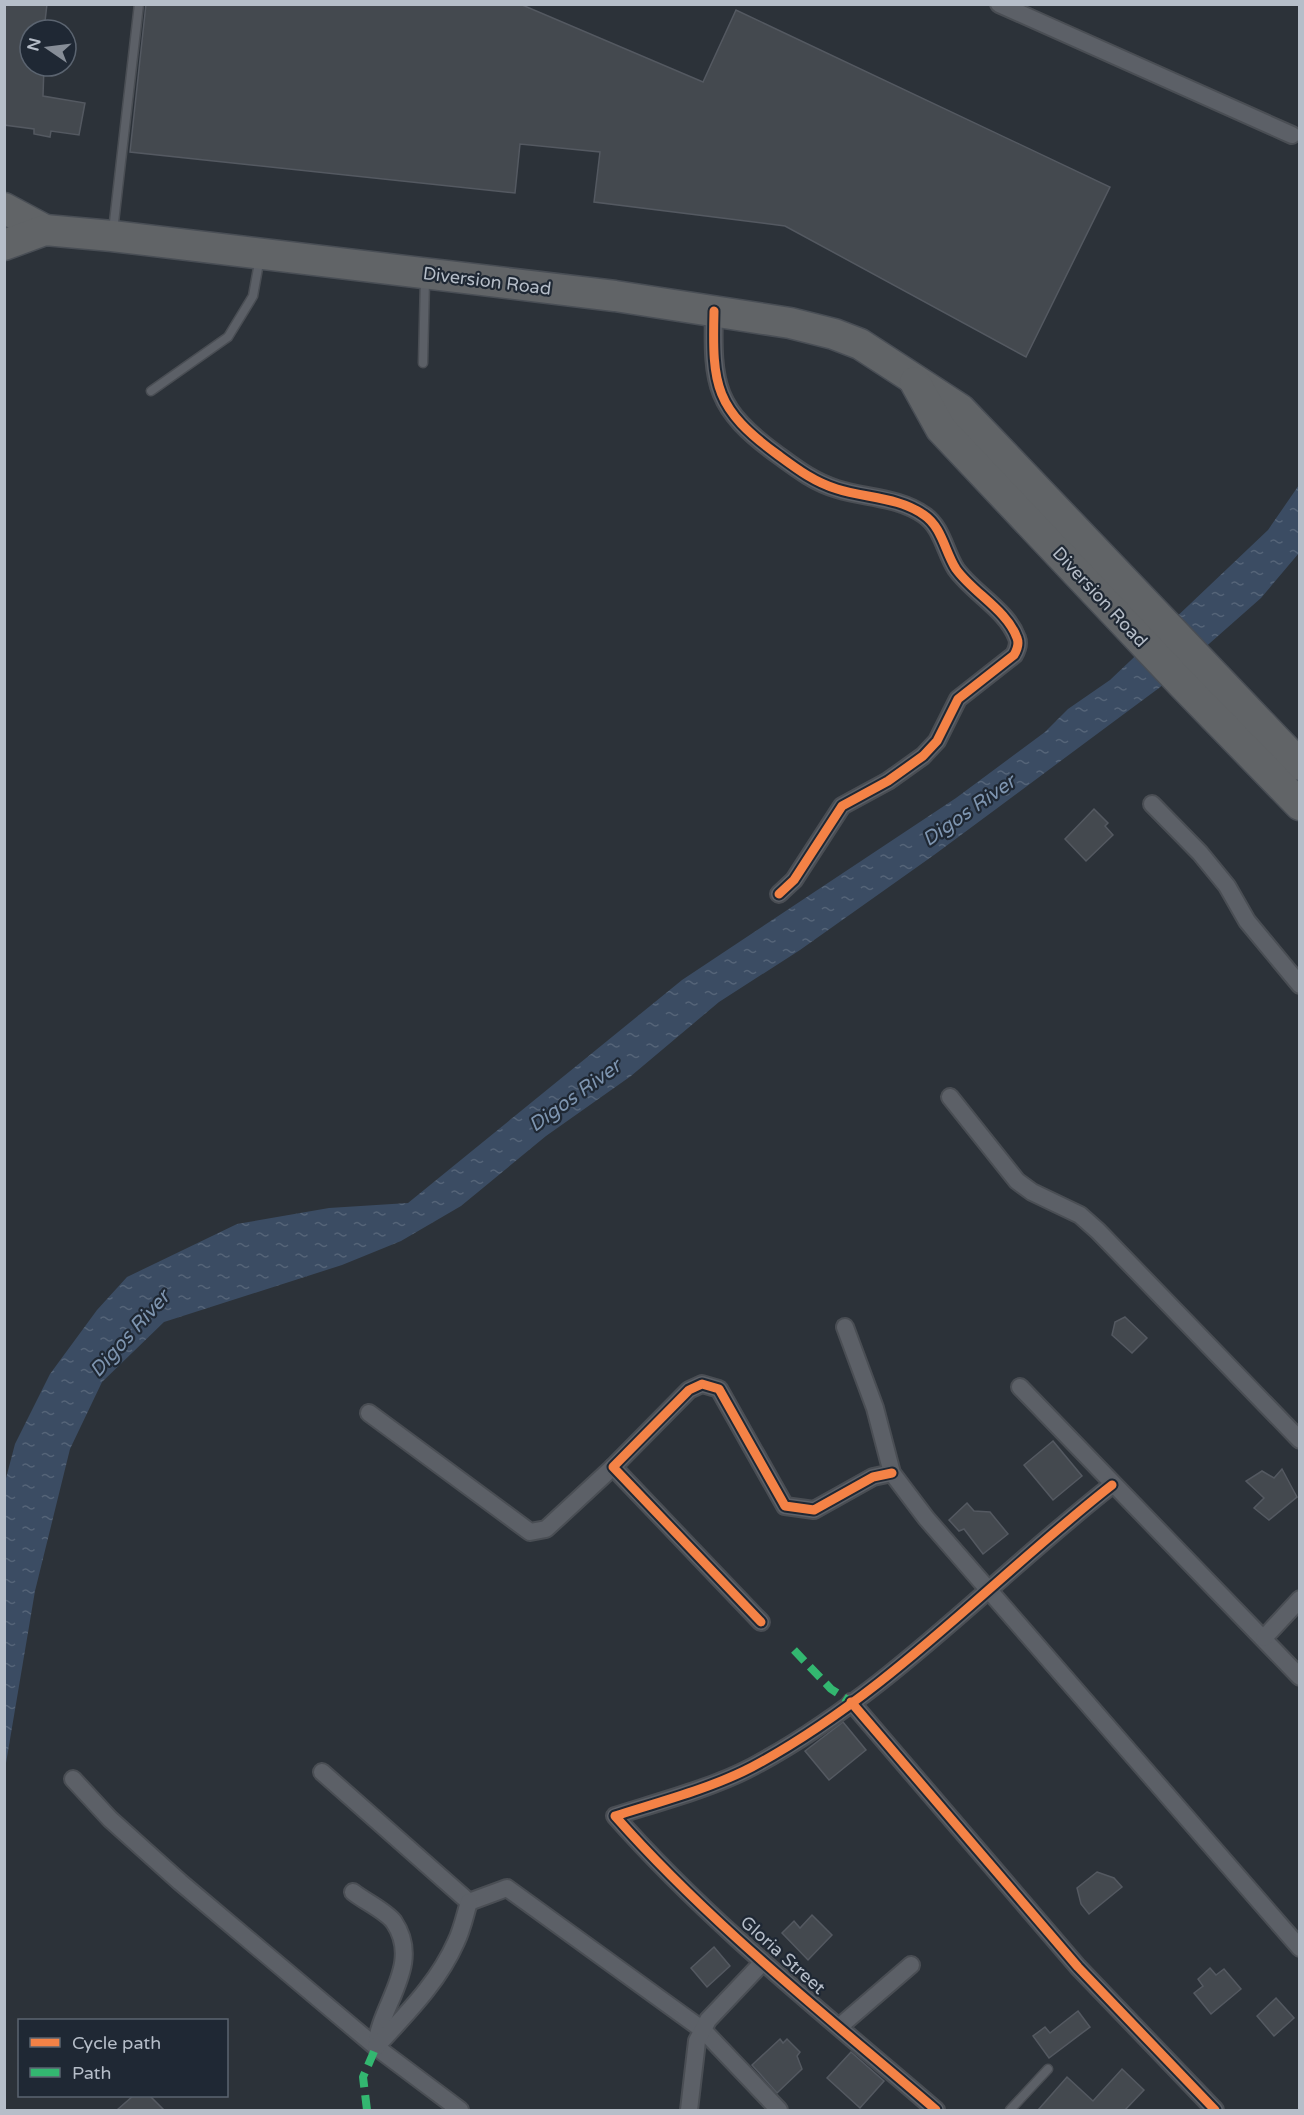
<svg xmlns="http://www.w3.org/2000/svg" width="1304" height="2115" viewBox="0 0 1304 2115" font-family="'Varela Round',sans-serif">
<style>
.water{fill:url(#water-ripples)}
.building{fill:#44494f;stroke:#545961;stroke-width:1.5}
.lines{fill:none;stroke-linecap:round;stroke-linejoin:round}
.lane-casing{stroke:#4a4e54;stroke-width:11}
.street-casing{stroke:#4a4e54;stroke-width:20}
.highway-casing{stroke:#494e55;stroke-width:33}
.lane{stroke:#5c6067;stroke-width:8}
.street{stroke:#5c6067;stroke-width:16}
.highway{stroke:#616467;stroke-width:30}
.quiet{stroke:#33b770;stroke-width:8;stroke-dasharray:15 8;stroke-linecap:butt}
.cycleway-casing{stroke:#1f2834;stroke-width:13}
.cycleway{stroke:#f48246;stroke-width:9}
.labels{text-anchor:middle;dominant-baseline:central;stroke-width:4.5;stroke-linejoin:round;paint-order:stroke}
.street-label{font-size:18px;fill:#b6bec9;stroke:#1f2834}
.water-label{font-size:20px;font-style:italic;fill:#7e95b0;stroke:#1f2834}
</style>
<defs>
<pattern id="water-ripples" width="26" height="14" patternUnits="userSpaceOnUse" patternTransform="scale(1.5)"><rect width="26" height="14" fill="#3b4c63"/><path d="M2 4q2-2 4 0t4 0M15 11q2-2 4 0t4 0" fill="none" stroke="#556478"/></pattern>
</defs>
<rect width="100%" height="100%" fill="#2c3239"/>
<!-- water -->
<polygon class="water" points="1299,485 1299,553 1261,598 1159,688 934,855 800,950 719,1002 631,1076 546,1136 461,1206 401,1241 342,1265 164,1322 102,1382 70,1449 35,1591 5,1769 5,1482 15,1444 50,1374 97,1310 127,1277 237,1224 329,1208 408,1203 682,980 956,798 1045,732 1068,709 1110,680 1268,530"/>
<!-- building -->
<g class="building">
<polygon points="4,4 47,4 44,30 30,30 30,66 44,66 43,96 85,103 79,135 51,131 50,137 34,134 34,129 4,125"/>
<polygon points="146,4 520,4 703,82 736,10 1110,187 1026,357 785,226 594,202 600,152 520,144 515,193 130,152"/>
<polygon points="1094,809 1108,823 1105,826 1113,835 1086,861 1065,839"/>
<polygon points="1125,1317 1147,1338 1132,1353 1112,1335 1115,1322"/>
<polygon points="1053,1441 1082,1476 1053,1500 1024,1465"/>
<polygon points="1282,1469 1297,1497 1269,1520 1254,1508 1264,1498 1246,1481 1262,1471 1274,1478"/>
<polygon points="967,1503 974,1511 990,1512 1008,1534 983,1554 964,1529 959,1531 949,1520"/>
<polygon points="843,1722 866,1750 829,1780 805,1751"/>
<polygon points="1097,1872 1114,1878 1122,1887 1089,1914 1081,1904 1077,1888"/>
<polygon points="812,1915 832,1935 808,1960 782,1933 794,1921 800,1928"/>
<polygon points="714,1947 730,1966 707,1987 691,1968"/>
<polygon points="1210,1968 1216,1975 1224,1969 1241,1989 1211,2014 1194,1993 1203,1986 1198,1979"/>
<polygon points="1276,1998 1294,2018 1274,2036 1257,2016"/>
<polygon points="1078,2011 1090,2027 1049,2058 1033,2036 1045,2027 1050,2033"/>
<polygon points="780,2039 783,2043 787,2039 800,2052 797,2056 802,2069 777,2093 752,2065"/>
<polygon points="851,2052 884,2081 860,2108 827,2078"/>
<polygon points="1122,2069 1144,2090 1125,2110 1038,2110 1067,2077 1093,2101"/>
<polygon points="133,2096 150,2096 164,2110 117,2110"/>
</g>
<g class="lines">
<defs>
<g id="lane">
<polyline points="113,231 139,4"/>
<polyline points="423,363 425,280"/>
<polyline points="151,391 228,337 253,296 260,257"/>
<polyline points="1010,2110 1048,2069"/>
</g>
<g id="street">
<polyline points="999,4 1292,135"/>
<path d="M714,311C712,386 715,409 778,455C797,469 814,482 837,489C865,498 899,497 924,515C942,527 945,552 956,569C973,593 1007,610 1017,638C1019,643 1017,650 1014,655L958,699L937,741L923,756L888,781L842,806L794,880L779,894"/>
<polyline points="1152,804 1200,853 1227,886 1247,921 1300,985"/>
<polyline points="950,1097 1017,1181 1032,1192 1080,1215 1098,1231 1300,1440"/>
<polyline points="845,1327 875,1408 892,1473 926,1518 1300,1948"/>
<polyline points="1020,1387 1300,1677"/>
<polyline points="369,1413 530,1532 546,1529 613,1467"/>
<polyline points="761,1622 613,1467 689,1390 702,1384 719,1389 785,1506 814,1510 873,1477 892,1473"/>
<polyline points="1264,1638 1300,1599"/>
<polyline points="851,1702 1078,1967 1215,2110"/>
<polyline points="322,1772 469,1902"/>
<polyline points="73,1779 110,1819 180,1882 376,2047 460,2110"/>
<path d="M353,1892C364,1901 386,1911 394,1922C423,1965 379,2005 376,2047"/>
<polyline points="469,1902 507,1888 703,2030 779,2110"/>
<polyline points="839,2027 911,1965"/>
<path d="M376,2047C406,2014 438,1983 456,1942C462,1930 465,1915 469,1902"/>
<polyline points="689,2110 697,2041 708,2020 763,1962"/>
<path d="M936,2110C827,2016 711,1925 615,1816C659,1802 712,1788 752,1767C887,1695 992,1579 1112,1485"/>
</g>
<g id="highway">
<polyline points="4,208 45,230"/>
<polyline points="4,245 45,230 112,236 615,296 790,323 834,334 860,344 960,409 1300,765"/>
<polyline points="915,382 941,429 1185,687 1300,805"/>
</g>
</defs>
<!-- lane casing -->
<use href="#lane" class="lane-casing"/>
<!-- street casing -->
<use href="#street" class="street-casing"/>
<!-- highway casing -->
<use href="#highway" class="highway-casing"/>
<!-- lane -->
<use href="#lane" class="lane"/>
<!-- street -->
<use href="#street" class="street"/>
<!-- highway -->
<use href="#highway" class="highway"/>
<!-- quiet -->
<g class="quiet">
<polyline points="794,1650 831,1689 851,1702"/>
<polyline points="367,2110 363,2077 376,2047"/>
</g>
<defs>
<g id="cycleway">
<path d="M714,311C712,386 715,409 778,455C797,469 814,482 837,489C865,498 899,497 924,515C942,527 945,552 956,569C973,593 1007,610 1017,638C1019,643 1017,650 1014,655L958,699L937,741L923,756L888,781L842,806L794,880L779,894"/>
<polyline points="761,1622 613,1467 689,1390 702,1384 719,1389 785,1506 814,1510 873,1477 892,1473"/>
<polyline points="851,1702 1078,1967 1215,2110"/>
<path d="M936,2110C827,2016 711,1925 615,1816C659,1802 712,1788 752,1767C887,1695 992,1579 1112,1485"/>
</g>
</defs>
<!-- cycleway casing -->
<use href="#cycleway" class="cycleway-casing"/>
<!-- cycleway -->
<use href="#cycleway" class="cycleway"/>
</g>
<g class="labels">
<!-- street labels -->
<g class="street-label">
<text transform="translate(487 281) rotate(7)">Diversion Road</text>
<text transform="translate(1100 597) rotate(47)">Diversion Road</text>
<text transform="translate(783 1955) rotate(42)">Gloria Street</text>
</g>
<!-- water labels -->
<g class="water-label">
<text transform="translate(969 811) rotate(-35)">Digos River</text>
<text transform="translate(575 1096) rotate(-36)">Digos River</text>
<text transform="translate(130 1334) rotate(-48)">Digos River</text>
</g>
</g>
<!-- border -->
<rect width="1304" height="2115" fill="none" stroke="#b6bec9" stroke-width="12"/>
<!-- legend -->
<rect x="18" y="2019" width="210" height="78" fill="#1f2834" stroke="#5b6470" stroke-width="1.5"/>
<rect x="30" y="2038" width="30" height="9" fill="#f48246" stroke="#5b6470" stroke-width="1.5"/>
<text x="72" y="2049" font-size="18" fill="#b6bec9">Cycle path</text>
<rect x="30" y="2068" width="30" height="9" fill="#33b770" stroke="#5b6470" stroke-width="1.5"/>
<text x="72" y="2079" font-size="18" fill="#b6bec9">Path</text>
<!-- north arrow -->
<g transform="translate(48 48) rotate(284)"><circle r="28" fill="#1f2834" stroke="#5b6470" stroke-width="1.5"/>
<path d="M0-4.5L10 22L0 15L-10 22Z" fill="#868d97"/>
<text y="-9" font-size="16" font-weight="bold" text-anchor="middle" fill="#b6bec9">N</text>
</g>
</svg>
